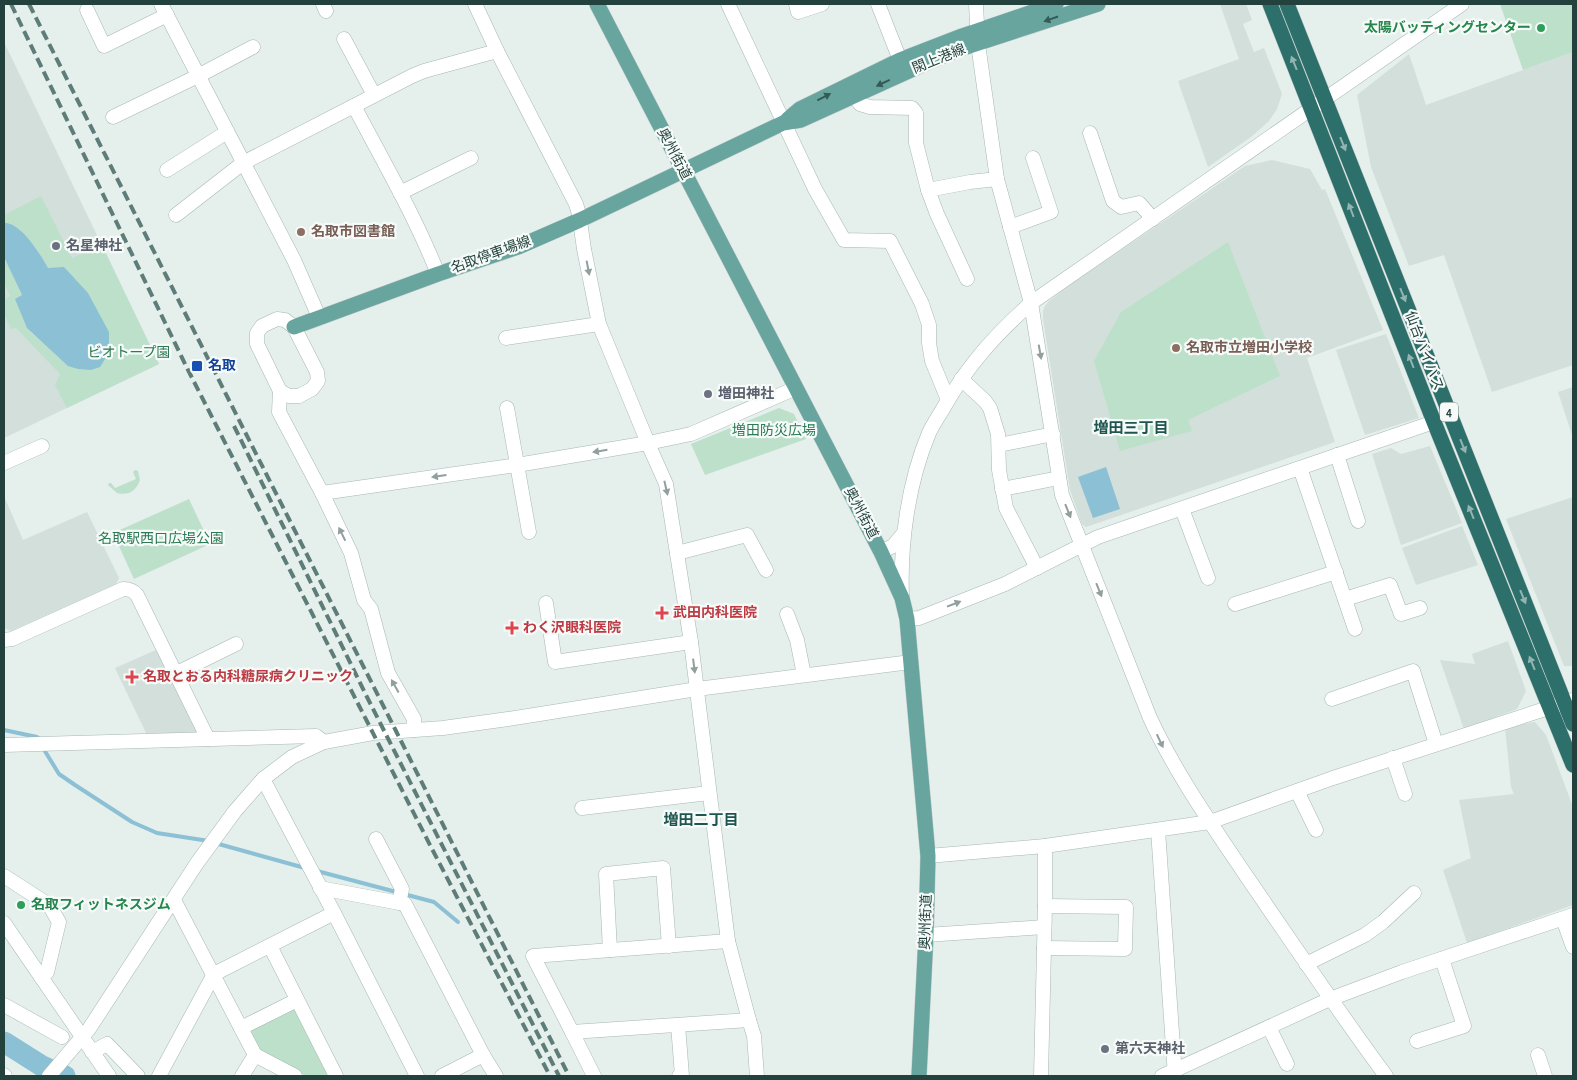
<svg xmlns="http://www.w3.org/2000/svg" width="1577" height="1080" viewBox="0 0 1577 1080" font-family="'Alegreya Sans','Noto Sans JP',sans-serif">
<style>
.built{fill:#d3dfdb}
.green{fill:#bde0cb}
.water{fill:#8cc0d5}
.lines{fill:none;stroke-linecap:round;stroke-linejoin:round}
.stream{stroke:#8cc0d5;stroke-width:4}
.river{stroke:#8cc0d5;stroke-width:21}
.minor-casing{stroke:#a7b8b4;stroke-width:15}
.major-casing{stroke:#c1cac9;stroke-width:16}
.highway-casing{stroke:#c1cac9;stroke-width:16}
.minor{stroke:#fff;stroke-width:14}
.major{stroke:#68a59e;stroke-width:15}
.highway{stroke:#2d6f6a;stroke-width:15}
.rail{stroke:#5e7d78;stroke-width:4;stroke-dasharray:10 5;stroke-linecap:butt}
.oneway{fill:#345b55}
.oneway2{fill:#92b5b2}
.oneway3{fill:#91a09e}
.leisure-dot{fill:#2e9e5b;stroke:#f6fbf9;stroke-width:2}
.education-dot{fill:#8d6e63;stroke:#f6fbf9;stroke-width:2}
.worship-dot{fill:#6b7280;stroke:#f6fbf9;stroke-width:2}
.transit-dot{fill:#1a4fb4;stroke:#f6fbf9;stroke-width:2}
.health-dot{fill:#e0444e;stroke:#f6fbf9;stroke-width:2}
.labels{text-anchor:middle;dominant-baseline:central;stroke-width:4.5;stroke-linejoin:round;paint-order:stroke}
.shield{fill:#f6fbf9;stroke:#627a75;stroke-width:1}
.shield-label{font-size:12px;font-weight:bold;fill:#23423d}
.leisure-label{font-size:14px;font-weight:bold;fill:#27864d;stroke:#f6fbf9;text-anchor:end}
.street-label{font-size:14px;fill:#23423d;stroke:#f6fbf9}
.education-label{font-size:14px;font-weight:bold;fill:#785e54;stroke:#f6fbf9;text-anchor:start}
.worship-label{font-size:14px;font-weight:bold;fill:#5b616d;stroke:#f6fbf9;text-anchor:start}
.park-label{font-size:14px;fill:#2b7a54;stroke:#f6fbf9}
.transit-label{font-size:14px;font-weight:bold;fill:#164399;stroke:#f6fbf9;text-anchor:start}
.health-label{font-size:14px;font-weight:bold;fill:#be3a42;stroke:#f6fbf9;text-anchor:start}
.neighbourhood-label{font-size:15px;font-weight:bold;fill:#1e554f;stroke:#f6fbf9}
</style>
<rect width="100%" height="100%" fill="#e5efec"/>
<!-- built -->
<g class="built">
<polygon points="1220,4 1246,4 1252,20 1243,24 1254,52 1264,48 1282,94 1277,109 1269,121 1251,137 1208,167 1178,81 1239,59"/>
<polygon points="4,42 159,364 4,438"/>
<polygon points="1573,52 1573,365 1492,392 1444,255 1409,266 1371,167 1357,95 1409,54 1426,105"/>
<polygon points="1272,160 1310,169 1322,190 1325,189 1383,330 1307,358 1335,442 1086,527 1082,524 1070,490 1043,319 1043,311 1045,306 1049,301 1071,284 1245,166"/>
<polygon points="1386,334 1419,418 1365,435 1336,350"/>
<polygon points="1573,387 1573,438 1558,392"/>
<polygon points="1430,446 1462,523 1401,545 1372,454 1391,448 1401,454"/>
<polygon points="4,496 23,540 87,512 119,578 116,584 11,631 4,628"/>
<polygon points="1573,497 1573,666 1564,666 1506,519"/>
<polygon points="1462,526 1478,565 1416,585 1402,548"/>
<polygon points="1508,641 1526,691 1517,709 1464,729 1440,660 1475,664 1472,654"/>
<polygon points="156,650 200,734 147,735 115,668"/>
<polygon points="1535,722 1546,735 1573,807 1573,905 1467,943 1443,870 1471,858 1459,800 1514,794 1511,787 1505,727"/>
</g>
<!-- green -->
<g class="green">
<polygon points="1500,4 1573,4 1573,52 1523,70"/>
<polygon points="41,196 72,258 102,245 159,364 67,408 55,385 60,374 16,328 11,329 4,314 4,300 10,296 4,283 4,257 22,296 15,299 32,334 43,342 48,268 39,253 19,229 10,223 4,223 4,215"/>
<polygon points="1228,242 1280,376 1188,420 1192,431 1120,451 1094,361 1121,312"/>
<polygon points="779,408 794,414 806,439 705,475 691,444"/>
<path d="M135,470L138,471L140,480C136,491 129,496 117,493L108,485L109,483H111L115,488L136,479L133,472Z"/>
<polygon points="189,499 210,544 134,579 113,533"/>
<polygon points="290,1009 298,1010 331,1076 306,1076 259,1052 250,1033 252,1027"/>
</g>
<!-- water -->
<g class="water">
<path d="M4,223C20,221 41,255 48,268L64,267L88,293L109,332V344L105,359L100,367L91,370L78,369L68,366L27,328L15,299L22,295L4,257Z"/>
<polygon points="1106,467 1120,509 1093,518 1078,477"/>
</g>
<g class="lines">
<!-- stream -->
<g class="stream">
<polyline points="4,730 37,737 39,739"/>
<polyline points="43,748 59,774 75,785 132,822 157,833 209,841"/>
<polyline points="215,843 305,868"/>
<polyline points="317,871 434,902 458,922"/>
</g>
<!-- river -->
<polyline class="river" points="4,1042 42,1066 65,1076"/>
<defs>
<g id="minor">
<polyline points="161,4 294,260 319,317"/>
<polyline points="323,4 326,11"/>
<polyline points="475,4 497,51 576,204 579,214 584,249 599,324 650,448 666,484 691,642 728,941 749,1020 754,1036 757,1076"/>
<polyline points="728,4 815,189 844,240 890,241 922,304 929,325 929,343 932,361 948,400"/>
<polyline points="796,4 798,12 822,4"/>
<polyline points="878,4 900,60"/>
<path d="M976,4L978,44L997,179L1031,303L1062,495L1150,718C1176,774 1212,825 1247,877C1293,944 1338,1011 1386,1076"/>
<polyline points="87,10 104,46 167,15"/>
<polyline points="344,39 374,95"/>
<polyline points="855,96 860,104 870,107 912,108 916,113 916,143 928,190 970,182 997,179"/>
<path d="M354,106C383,161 415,216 438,274"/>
<polyline points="113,117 198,76 253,47"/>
<polyline points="1090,133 1113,201 1121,207 1139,203 1153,219"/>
<polyline points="167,170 227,132"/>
<polyline points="928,190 937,214 967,279"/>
<polyline points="400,193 471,158"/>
<polyline points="176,215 243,163 412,76 424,71 497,51"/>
<polyline points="1010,227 1051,212 1033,158"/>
<polygon points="277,319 285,320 294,327 317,372 318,381 312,389 299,396 289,396 280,391 257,344 257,333 262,326"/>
<polyline points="506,338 599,324"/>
<polyline points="961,379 985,401 990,408 998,434 999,470 1006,508 1037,568"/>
<polyline points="280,391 279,412 322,493 351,553 364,600 371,609 388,673 414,719 414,730"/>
<polyline points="507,408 529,532"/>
<polyline points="999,445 1053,434"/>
<polyline points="1337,455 1358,521"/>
<polyline points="4,463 42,446"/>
<polyline points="1300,468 1355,629"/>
<polyline points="1002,489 1059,478"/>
<polyline points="322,493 517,465 648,443 691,434 796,388"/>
<polyline points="1182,509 1208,578"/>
<polyline points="881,552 893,546 903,534"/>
<polyline points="677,553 747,535 766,570"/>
<path d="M902,597C900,543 908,483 929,433C933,424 939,416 944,407C968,365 995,335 1031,303L1462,4"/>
<polyline points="1345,599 1390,585 1401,614 1420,608"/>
<polyline points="546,603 555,662 691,642"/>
<polyline points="1235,604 1336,572"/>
<polyline points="787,614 797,640 804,675"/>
<polyline points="907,619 919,618 1005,584 1098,537 1434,422"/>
<path d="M4,640L12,639L123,589C129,589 133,590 137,595L208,739"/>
<polyline points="177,673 236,644"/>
<polyline points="1332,699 1413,671 1436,744"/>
<polyline points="4,745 316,736 324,742"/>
<polyline points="1393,758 1405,794"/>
<polyline points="263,779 334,913 417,1076"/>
<polyline points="1297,791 1316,830"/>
<polyline points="582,808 709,793"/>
<polyline points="1158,830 1175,1076"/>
<polyline points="376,839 402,889 399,903"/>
<polyline points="928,856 1045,846 1210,822 1333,778 1573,700"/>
<polyline points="4,876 49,905 59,922 47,972 41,977"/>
<polyline points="320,888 405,904 483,1055 496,1076"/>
<polyline points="174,900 255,1055 295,1076"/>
<polyline points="1563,919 1573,947"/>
<polyline points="4,923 109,1076"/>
<polyline points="926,935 1044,927"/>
<polyline points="728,941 533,956 572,1032 749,1020"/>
<polyline points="270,946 336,1076"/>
<polyline points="1044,948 1125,949 1126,907 1045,906"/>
<polyline points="610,950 606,874 663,868 669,946"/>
<polyline points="1306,964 1365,935 1383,922 1414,893"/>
<polyline points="4,1005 62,1037"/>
<polyline points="678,1025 682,1076 679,1076"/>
<polyline points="1269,1027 1287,1064"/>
<polyline points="241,1028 297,1000"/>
<polyline points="572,1032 594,1076"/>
<polyline points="1417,1041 1464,1026 1442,959"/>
<polyline points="92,1052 107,1044 138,1076"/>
<polyline points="1538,1055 1545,1076"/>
<polyline points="4,1075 5,1076"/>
<polyline points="49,1076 89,1029 197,863 235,811 263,779 292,757 324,742 373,733 443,728 508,719 697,689 911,662"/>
<polyline points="159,1076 214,974 334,913"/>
<polyline points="242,1076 255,1055"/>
<polyline points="442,1076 483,1055"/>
<polyline points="1041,1076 1045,906 1045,846"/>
<polyline points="1162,1076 1330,999 1402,972 1573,915"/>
</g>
<g id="major">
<polyline points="597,4 881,552 902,598 907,619 928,856 926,935 919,1076"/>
<polyline points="788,119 800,109 900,60 962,36 1056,4"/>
<polyline points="294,327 438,274 518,247 580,220 783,123 801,120 931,61 963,48 1098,4"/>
</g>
<g id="highway">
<polyline points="1270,4 1434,422 1573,765"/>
<polyline points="1287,4 1573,724"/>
</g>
</defs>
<!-- minor casing -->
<use href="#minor" class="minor-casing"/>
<!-- major casing -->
<use href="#major" class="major-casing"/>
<!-- highway casing -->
<use href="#highway" class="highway-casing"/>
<!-- minor -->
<use href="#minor" class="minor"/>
<!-- major -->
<use href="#major" class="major"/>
<!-- highway -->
<use href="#highway" class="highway"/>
<!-- rail -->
<g class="rail">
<polyline points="11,4 187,368 431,847 550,1076"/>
<polyline points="29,4 396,731 569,1076"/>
<polyline points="234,426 368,699 559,1076"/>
</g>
</g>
<!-- one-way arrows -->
<defs><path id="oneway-solid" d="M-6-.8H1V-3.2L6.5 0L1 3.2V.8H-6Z" transform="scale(1.25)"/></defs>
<g class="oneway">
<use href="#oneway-solid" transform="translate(1051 19) rotate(161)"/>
<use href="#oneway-solid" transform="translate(883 83) rotate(155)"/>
<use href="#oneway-solid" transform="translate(824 97) rotate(-27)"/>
</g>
<g class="oneway2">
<use href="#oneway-solid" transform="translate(1294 63) rotate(-112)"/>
<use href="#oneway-solid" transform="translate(1343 144) rotate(68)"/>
<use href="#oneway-solid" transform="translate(1351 210) rotate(-111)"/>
<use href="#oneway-solid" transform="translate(1403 295) rotate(68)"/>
<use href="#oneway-solid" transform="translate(1411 361) rotate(-111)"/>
<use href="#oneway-solid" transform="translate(1463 446) rotate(68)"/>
<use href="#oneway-solid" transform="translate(1471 512) rotate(-112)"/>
<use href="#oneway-solid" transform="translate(1523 597) rotate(68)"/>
<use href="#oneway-solid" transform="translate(1532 663) rotate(-112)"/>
</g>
<g class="oneway3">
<use href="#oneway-solid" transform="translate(588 268) rotate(79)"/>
<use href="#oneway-solid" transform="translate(1040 352) rotate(80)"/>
<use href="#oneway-solid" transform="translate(600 451) rotate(171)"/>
<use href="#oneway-solid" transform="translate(439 476) rotate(172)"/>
<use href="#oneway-solid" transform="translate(666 488) rotate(77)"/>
<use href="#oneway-solid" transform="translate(1068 511) rotate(68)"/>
<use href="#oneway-solid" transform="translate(342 534) rotate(-116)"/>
<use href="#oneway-solid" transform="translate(1099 590) rotate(68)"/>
<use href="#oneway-solid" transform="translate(954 604) rotate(-21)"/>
<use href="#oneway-solid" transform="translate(694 666) rotate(83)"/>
<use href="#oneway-solid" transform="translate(395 686) rotate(-119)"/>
<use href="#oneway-solid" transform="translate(1160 741) rotate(65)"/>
</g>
<!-- markers -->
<g class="leisure-dot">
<circle cx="1541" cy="28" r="5"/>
<circle cx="21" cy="905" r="5"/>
</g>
<g class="education-dot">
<circle cx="301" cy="232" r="5"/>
<circle cx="1176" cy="348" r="5"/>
</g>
<g class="worship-dot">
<circle cx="56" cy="246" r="5"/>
<circle cx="708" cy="394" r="5"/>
<circle cx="1105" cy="1049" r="5"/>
</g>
<rect class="transit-dot" x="191" y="360" width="12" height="12" rx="2.5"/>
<g class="health-dot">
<path d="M659.5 605.5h5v5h5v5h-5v5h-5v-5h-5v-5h5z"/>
<path d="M509.5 620.5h5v5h5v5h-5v5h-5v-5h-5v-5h5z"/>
<path d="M129.5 669.5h5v5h5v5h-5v5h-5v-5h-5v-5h5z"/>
</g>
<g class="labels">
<!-- shield labels -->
<rect class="shield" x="1440" y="402.5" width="18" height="19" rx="4"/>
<g class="shield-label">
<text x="1449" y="412">4</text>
</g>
<!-- leisure labels -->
<g class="leisure-label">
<text x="1531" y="28">太陽バッティングセンター</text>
<text x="31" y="905" text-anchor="start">名取フィットネスジム</text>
</g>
<!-- street labels -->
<g class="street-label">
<text transform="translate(939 59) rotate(-22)">閖上港線</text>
<text transform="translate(674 154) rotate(62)">奥州街道</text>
<text transform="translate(491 255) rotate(-20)">名取停車場線</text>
<text transform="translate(1424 351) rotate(69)">仙台バイパス</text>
<text transform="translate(861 513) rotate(62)">奥州街道</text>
<text transform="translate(926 922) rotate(-88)">奥州街道</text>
</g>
<!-- education labels -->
<g class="education-label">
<text x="311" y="232">名取市図書館</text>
<text x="1186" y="348">名取市立増田小学校</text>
</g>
<!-- worship labels -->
<g class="worship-label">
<text x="66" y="246">名星神社</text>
<text x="718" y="394">増田神社</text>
<text x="1115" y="1049">第六天神社</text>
</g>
<!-- park labels -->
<g class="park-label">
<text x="129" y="353">ビオトープ園</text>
<text x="774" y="431">増田防災広場</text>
<text x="161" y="539">名取駅西口広場公園</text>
</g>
<!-- transit labels -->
<g class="transit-label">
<text x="208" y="366">名取</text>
</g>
<!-- health labels -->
<g class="health-label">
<text x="673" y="613">武田内科医院</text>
<text x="523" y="628">わく沢眼科医院</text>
<text x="143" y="677">名取とおる内科糖尿病クリニック</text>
</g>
<!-- neighbourhood labels -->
<g class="neighbourhood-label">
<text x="1131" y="428">増田三丁目</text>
<text x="701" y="820">増田二丁目</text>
</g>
</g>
<!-- border -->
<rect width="1577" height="1080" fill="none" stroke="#23423d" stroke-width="10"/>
</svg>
